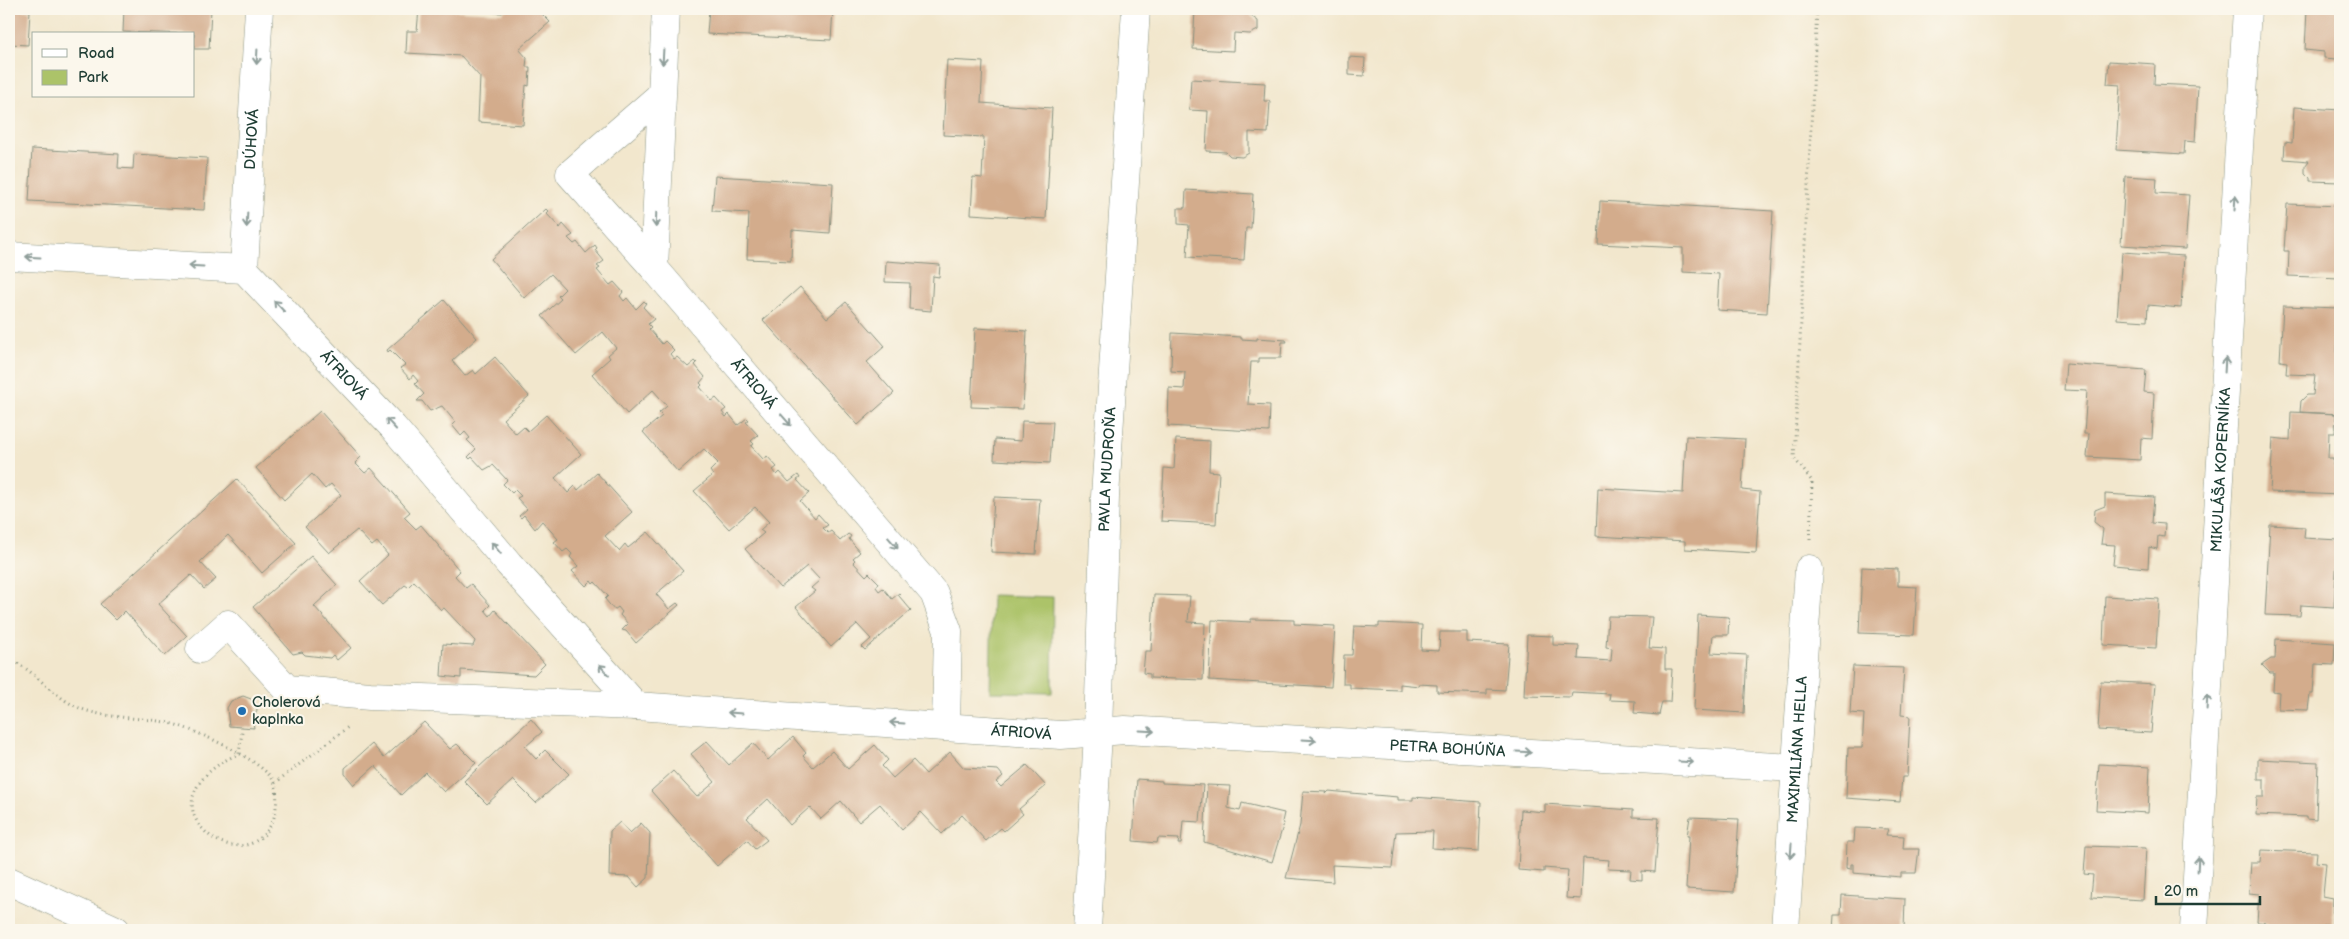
<svg xmlns="http://www.w3.org/2000/svg" width="2349" height="939" viewBox="0 0 2349 939" font-family="'Balsamiq Sans',sans-serif">
<style>
.green{fill:#acc369;stroke:#66804e}
.building{fill:#d3ac8c}
.lines{fill:none;stroke-linecap:round;stroke-linejoin:round}
.minor-casing{stroke:#889280;stroke-width:29}
.path{stroke:#889280;stroke-width:3;stroke-dasharray:1 4;stroke-linecap:butt}
.minor{stroke:#fff;stroke-width:28}
.oneway{stroke:#8f9e9a}
.poi-dot{fill:#1f6fb2;stroke:#fbf7ec;stroke-width:2}
.labels{text-anchor:middle;dominant-baseline:central;stroke-width:4;stroke-linejoin:round;paint-order:stroke}
.street-label{font-size:15px;fill:#1f3d34;stroke:#fbf7ec}
.poi-label{font-size:15px;fill:#1f3d34;stroke:#fbf7ec;text-anchor:start}
</style>
<rect width="100%" height="100%" fill="#fbf7ec"/>
<filter id="ink" filterUnits="userSpaceOnUse"><feTurbulence type="fractalNoise" baseFrequency=".02" numOctaves="2"/><feDisplacementMap in="SourceGraphic" scale="10" xChannelSelector="R" yChannelSelector="G"/><feConvolveMatrix kernelMatrix="1 2 1 2 8 2 1 2 1" color-interpolation-filters="sRGB"/></filter>
<filter id="wash" filterUnits="userSpaceOnUse"><feTurbulence type="fractalNoise" baseFrequency=".0096" numOctaves="4" result="noise"/><feDisplacementMap in="SourceGraphic" scale="20" xChannelSelector="R" yChannelSelector="G"/><feGaussianBlur stdDeviation="1.12" result="paint"/><feColorMatrix in="noise" values="0 0 0 0 0 0 0 0 0 0 0 0 0 0 0 0 0 1.4 0 .05"/><feComposite in="paint" operator="in"/></filter>
<g filter="url(#wash)">
<rect width="100%" height="100%" fill="#f2e7cd"/>
<!-- green -->
<polygon class="green" points="992,595 1053,597 1052,693 990,692"/>
<g id="blocks">
<!-- building -->
<g class="building">
<polygon points="9,9 30,11 28,45 9,44"/>
<polygon points="124,9 211,9 209,49 194,49 194,34 123,32"/>
<polygon points="419,9 502,13 507,9 537,9 550,22 519,49 527,58 526,67 530,67 529,86 526,85 523,125 478,122 480,77 461,56 406,53 407,31 417,31"/>
<polygon points="709,9 833,9 831,40 707,34"/>
<polygon points="1195,9 1252,9 1251,16 1258,21 1258,30 1250,34 1234,33 1233,51 1193,49"/>
<polygon points="2307,9 2340,9 2340,52 2338,52 2337,59 2324,58 2324,52 2305,50"/>
<polygon points="1349,57 1365,58 1364,76 1349,75"/>
<polygon points="947,60 983,62 981,103 1052,108 1046,219 971,214 973,177 982,178 984,137 943,135"/>
<polygon points="2109,61 2155,64 2154,84 2198,86 2195,142 2185,141 2184,154 2116,150 2120,85 2107,84"/>
<polygon points="1191,79 1265,83 1264,101 1270,101 1268,133 1249,132 1249,153 1242,157 1230,156 1226,152 1206,151 1208,111 1189,110"/>
<polygon points="2294,107 2340,110 2340,182 2310,181 2310,178 2305,173 2305,166 2309,161 2284,159 2285,142 2292,143"/>
<polygon points="32,149 119,154 118,168 133,169 134,154 207,158 204,210 29,201"/>
<polygon points="715,176 833,183 830,233 792,230 791,261 747,259 749,213 712,211"/>
<polygon points="2125,176 2157,178 2156,193 2189,195 2185,249 2121,245"/>
<polygon points="1186,190 1253,194 1251,228 1246,228 1244,260 1187,257 1189,225 1178,224 1178,208 1185,208"/>
<polygon points="1600,201 1773,211 1767,313 1717,310 1719,274 1683,272 1683,248 1598,244"/>
<polygon points="2287,204 2340,206 2340,278 2288,276 2289,251 2284,251"/>
<polygon points="546,209 548,211 546,213 560,228 563,224 573,235 568,238 574,244 577,242 586,253 595,245 597,248 595,250 604,261 597,266 600,268 597,270 610,285 614,282 623,292 620,296 624,301 627,298 636,309 644,301 646,303 643,307 654,319 648,324 651,327 649,329 662,344 665,341 674,350 670,354 674,359 677,357 688,367 695,361 697,363 695,365 705,377 700,383 702,385 700,387 712,401 716,398 726,409 722,412 726,417 729,414 738,425 747,418 749,420 746,422 758,435 751,441 754,444 751,446 764,460 767,456 777,467 773,470 777,475 780,472 789,482 798,475 800,478 797,480 809,493 800,501 815,518 818,514 828,525 823,528 828,533 831,531 840,541 848,534 851,536 849,539 860,552 853,558 855,560 853,562 866,576 869,573 879,583 876,587 879,591 883,588 892,599 899,593 900,594 899,596 911,610 865,650 862,647 871,639 857,624 831,647 796,607 815,591 811,588 820,580 807,566 780,588 745,549 764,533 760,530 769,522 755,507 729,529 694,491 713,475 710,471 718,463 704,449 678,472 643,432 662,416 659,413 667,406 653,390 627,414 592,374 610,358 608,355 616,348 603,332 576,355 542,316 561,299 558,296 565,289 551,274 524,298 491,259"/>
<polygon points="2122,252 2184,256 2181,308 2148,305 2147,321 2117,319"/>
<polygon points="886,261 940,265 939,277 933,276 931,311 909,309 910,283 885,282"/>
<polygon points="800,287 827,318 846,302 885,346 867,362 894,393 858,425 763,320"/>
<polygon points="444,300 477,338 452,361 465,376 473,370 476,374 495,357 529,396 503,419 516,434 524,427 528,431 546,415 581,454 555,478 568,493 575,486 578,490 597,473 632,512 605,536 619,551 625,544 628,548 648,532 683,571 656,594 669,609 677,603 679,605 636,643 626,631 622,630 628,624 620,615 622,612 618,607 614,610 605,599 608,596 595,582 593,584 591,581 586,586 572,571 578,566 570,557 572,554 567,549 563,552 554,542 558,539 542,521 535,529 524,515 521,518 519,516 527,509 517,498 521,496 515,490 512,493 503,484 507,480 493,465 484,470 472,457 470,459 468,457 476,449 467,440 470,438 465,432 461,436 452,425 455,422 442,406 430,411 422,401 417,401 424,394 415,384 418,381 413,375 410,379 400,368 405,365 390,350 388,352 387,350"/>
<polygon points="2283,306 2339,308 2337,352 2340,352 2340,414 2300,412 2301,401 2307,395 2313,395 2315,375 2286,374 2287,362 2280,361"/>
<polygon points="975,328 1027,331 1023,409 971,407"/>
<polygon points="1172,333 1241,337 1241,339 1257,340 1257,338 1286,340 1287,342 1282,342 1281,358 1259,358 1259,362 1251,362 1248,404 1270,405 1269,432 1168,426 1169,388 1184,389 1185,372 1171,371"/>
<polygon points="2066,364 2146,370 2144,392 2154,393 2152,439 2141,438 2140,460 2087,457 2089,434 2084,434 2087,391 2064,390"/>
<polygon points="320,411 361,457 355,463 365,473 371,468 410,512 404,517 416,529 421,525 460,571 455,576 466,588 471,584 490,605 485,610 490,616 495,610 545,664 534,675 461,670 461,678 441,676 443,644 473,646 475,641 444,608 441,610 414,581 408,587 405,585 382,605 360,581 388,555 377,542 372,546 357,530 329,553 305,527 341,495 331,484 325,489 312,474 284,500 256,468"/>
<polygon points="2291,412 2336,414 2335,433 2329,433 2328,458 2333,458 2333,465 2340,465 2340,495 2270,492 2273,438 2290,440"/>
<polygon points="1022,421 1053,422 1050,463 994,460 995,439 1021,441"/>
<polygon points="1686,436 1745,439 1742,490 1760,492 1756,553 1685,549 1685,541 1596,536 1598,488 1683,493"/>
<polygon points="1176,439 1210,441 1209,471 1219,472 1216,524 1161,521 1164,468 1174,469"/>
<polygon points="237,479 296,543 262,573 228,535 200,562 216,579 204,589 191,575 158,604 187,636 165,656 125,611 116,620 100,604"/>
<polygon points="2105,494 2154,497 2152,523 2165,524 2164,537 2158,536 2157,549 2149,547 2148,568 2113,565 2115,545 2101,544 2103,529 2094,522 2095,510 2105,506"/>
<polygon points="994,497 1040,499 1036,554 991,552"/>
<polygon points="2270,525 2305,527 2304,538 2338,540 2334,607 2301,605 2300,616 2265,615"/>
<polygon points="311,556 337,585 314,606 351,648 337,660 333,655 330,658 305,655 302,652 293,654 253,607"/>
<polygon points="1862,567 1898,569 1898,586 1917,587 1914,635 1859,633"/>
<polygon points="1154,595 1190,596 1188,622 1205,623 1203,680 1150,678 1150,674 1143,673 1145,651 1151,651"/>
<polygon points="2105,596 2159,599 2156,648 2103,645"/>
<polygon points="1698,615 1729,617 1728,635 1713,635 1711,653 1747,655 1744,713 1694,710"/>
<polygon points="1608,616 1652,617 1649,648 1665,649 1665,669 1672,669 1670,702 1662,702 1659,715 1634,713 1635,701 1609,700 1610,694 1572,692 1571,697 1524,696 1527,635 1553,636 1553,645 1579,646 1578,659 1611,661 1612,648 1606,647"/>
<polygon points="1251,619 1294,620 1294,624 1335,626 1331,687 1209,680 1212,620 1251,622"/>
<polygon points="1379,623 1422,625 1421,650 1439,651 1440,632 1467,632 1467,642 1509,644 1505,690 1487,689 1487,694 1437,692 1437,685 1418,684 1419,686 1400,684 1400,690 1350,688 1350,684 1343,684 1344,655 1352,655 1354,626 1379,627"/>
<polygon points="2276,639 2335,643 2334,665 2315,664 2313,694 2310,694 2308,710 2278,709 2279,692 2273,691 2274,673 2270,673 2262,665 2271,659 2275,659"/>
<polygon points="1853,666 1904,668 1901,715 1910,716 1907,777 1902,777 1900,802 1846,798 1848,748 1862,748 1864,714 1850,713"/>
<polygon points="2101,681 2155,684 2151,733 2098,730"/>
<polygon points="243,696 251,699 256,704 257,710 253,721 254,728 229,726 227,708 231,701"/>
<polygon points="531,719 542,732 525,747 536,759 545,750 569,774 536,803 513,780 487,804 464,781"/>
<polygon points="424,722 450,749 457,744 476,763 444,792 425,772 401,795 375,766 354,785 345,774 345,768 372,744 384,758"/>
<polygon points="793,737 806,753 803,756 813,767 832,751 848,769 875,745 888,760 882,766 893,778 913,760 926,774 950,752 964,768 998,770 1003,776 996,782 1001,787 1027,765 1046,786 1019,809 1023,814 1004,831 1001,828 986,841 962,815 942,834 921,812 902,830 880,804 859,822 841,801 821,819 810,807 790,825 768,799 747,818 767,840 755,849 747,840 717,866 651,791 673,771 697,797 715,782 691,754 707,741 729,765 753,743 768,760"/>
<polygon points="2258,759 2318,762 2316,820 2306,819 2306,817 2256,815 2257,797 2264,797 2264,779 2258,779"/>
<polygon points="2099,764 2150,767 2148,813 2096,810"/>
<polygon points="1137,779 1162,781 1162,783 1203,785 1200,822 1183,821 1181,844 1178,844 1179,839 1158,838 1157,843 1133,841"/>
<polygon points="1207,785 1230,786 1228,808 1240,811 1242,803 1284,813 1282,822 1284,823 1272,862 1204,842"/>
<polygon points="1303,791 1327,792 1326,794 1329,791 1339,792 1398,797 1398,800 1413,800 1413,797 1481,802 1479,851 1432,848 1433,831 1396,832 1392,868 1332,865 1333,882 1286,878 1300,825"/>
<polygon points="1545,804 1633,810 1633,817 1659,818 1655,872 1642,871 1642,880 1630,879 1631,870 1608,869 1609,860 1583,858 1581,899 1566,898 1568,870 1544,868 1544,872 1518,870 1521,810 1545,812"/>
<polygon points="1690,817 1739,819 1734,892 1686,889 1689,836 1687,836"/>
<polygon points="620,822 630,833 641,823 650,833 648,878 638,887 629,877 609,876 610,831"/>
<polygon points="1855,828 1888,829 1886,835 1904,836 1903,849 1919,849 1916,873 1901,873 1901,877 1853,873 1853,864 1851,864 1851,869 1846,868 1847,842 1854,842"/>
<polygon points="2086,846 2146,848 2143,900 2091,897 2093,875 2084,874"/>
<polygon points="2261,850 2317,852 2316,862 2326,863 2323,896 2333,898 2332,926 2324,925 2324,930 2266,930 2266,923 2257,922 2259,894 2249,893 2251,862 2260,862"/>
<polygon points="1842,895 1905,899 1904,930 1833,930 1834,915 1841,915"/>
<polygon points="2086,928 2100,929 2100,930 2086,930"/>
</g>
</g>
</g>
<g filter="url(#ink)">
<use href="#blocks" fill-opacity="0" stroke="#889280" stroke-width="1"/>
<g class="lines">
<defs>
<g id="minor">
<path id="s1" d="M666,9L654,268L934,593L948,631L946,726"/>
<path id="s2" d="M9,256L244,269L393,427L509,564L636,706"/>
<polyline points="654,268 570,174 661,95"/>
<path id="s3" d="M244,269L259,9"/>
<path id="s4" d="M200,649L228,624L287,689L370,696L636,706L1061,735L1125,730L1796,768"/>
<polyline points="9,881 116,930"/>
<path id="s5" d="M1087,930L1098,733L1105,497L1136,9"/>
<path id="s6" d="M1785,930L1809,569"/>
<path id="s7" d="M2194,930L2247,9"/>
</g>
</defs>
<!-- minor casing -->
<use href="#minor" class="minor-casing"/>
<!-- path -->
<g class="path">
<polyline points="1810,539 1812,481 1794,458 1817,9"/>
<path d="M9,659C33,669 50,693 73,705C102,720 138,716 169,723C192,728 268,762 275,784C277,791 277,800 276,807C275,821 267,836 252,843C230,852 202,837 194,815C184,786 217,762 239,754L242,732"/>
<polyline points="275,783 348,727"/>
</g>
<!-- minor -->
<use href="#minor" class="minor"/>
</g>
<!-- one-way arrows -->
<defs><path id="oneway-shaft" d="M-6 0H5M1.5-3L5.5 0L1.5 3" fill="none" stroke-width="1.6" stroke-linecap="round" stroke-linejoin="round" transform="scale(1.25)"/></defs>
<g class="oneway">
<use href="#oneway-shaft" transform="translate(257 57) rotate(93)"/>
<use href="#oneway-shaft" transform="translate(663 57) rotate(93)"/>
<use href="#oneway-shaft" transform="translate(2235 203) rotate(-86)"/>
<use href="#oneway-shaft" transform="translate(247 220) rotate(93)"/>
<use href="#oneway-shaft" transform="translate(656 220) rotate(92)"/>
<use href="#oneway-shaft" transform="translate(33 257) rotate(-177)"/>
<use href="#oneway-shaft" transform="translate(196 266) rotate(-177)"/>
<use href="#oneway-shaft" transform="translate(279 306) rotate(-133)"/>
<use href="#oneway-shaft" transform="translate(2225 365) rotate(-87)"/>
<use href="#oneway-shaft" transform="translate(786 420) rotate(49)"/>
<use href="#oneway-shaft" transform="translate(391 424) rotate(-133)"/>
<use href="#oneway-shaft" transform="translate(893 543) rotate(49)"/>
<use href="#oneway-shaft" transform="translate(496 548) rotate(-130)"/>
<use href="#oneway-shaft" transform="translate(604 670) rotate(-132)"/>
<use href="#oneway-shaft" transform="translate(2207 702) rotate(-87)"/>
<use href="#oneway-shaft" transform="translate(735 713) rotate(-176)"/>
<use href="#oneway-shaft" transform="translate(897 723) rotate(-176)"/>
<use href="#oneway-shaft" transform="translate(1147 731) rotate(3)"/>
<use href="#oneway-shaft" transform="translate(1309 740) rotate(3)"/>
<use href="#oneway-shaft" transform="translate(1524 752) rotate(3)"/>
<use href="#oneway-shaft" transform="translate(1686 762) rotate(3)"/>
<use href="#oneway-shaft" transform="translate(1791 851) rotate(94)"/>
<use href="#oneway-shaft" transform="translate(2198 864) rotate(-87)"/>
</g>
</g>
<!-- markers -->
<circle class="poi-dot" cx="242" cy="711" r="5"/>
<g class="labels">
<!-- street labels -->
<g class="street-label">
<text stroke="none"><textPath href="#s3" startOffset="130">DÚHOVÁ</textPath></text>
<text stroke="none"><textPath href="#s2" startOffset="381">ÁTRIOVÁ</textPath></text>
<text stroke="none"><textPath href="#s1" startOffset="412">ÁTRIOVÁ</textPath></text>
<text stroke="none"><textPath href="#s5" startOffset="461">PAVLA MUDROŇA</textPath></text>
<text stroke="none"><textPath href="#s7" startOffset="461">MIKULÁŠA KOPERNÍKA</textPath></text>
<text stroke="none"><textPath href="#s4" startOffset="861">ÁTRIOVÁ</textPath></text>
<text stroke="none"><textPath href="#s4" startOffset="1288">PETRA BOHÚŇA</textPath></text>
<text stroke="none"><textPath href="#s6" startOffset="181">MAXIMILIÁNA HELLA</textPath></text>
</g>
<!-- poi labels -->
<g class="poi-label">
<text x="252" y="702">Cholerová<tspan x="252" dy="17">kaplnka</tspan></text>
</g>
</g>
<!-- margin -->
<rect width="2349" height="939" fill="none" stroke="#fbf7ec" stroke-width="30"/>
<!-- legend -->
<rect x="32" y="32" width="162" height="65" fill="#fbf7ec" stroke="#a3ada2"/>
<rect x="42" y="49" width="25" height="8" fill="#ffffff" stroke="#a3ada2"/>
<text x="78" y="58" font-size="15" fill="#1f3d34">Road</text>
<rect x="42" y="70" width="25" height="15" fill="#acc369" stroke="#a3ada2"/>
<text x="78" y="82" font-size="15" fill="#1f3d34">Park</text>
<!-- scale -->
<path d="M2156 896v8h104v-8" fill="none" stroke="#1f3d34" stroke-width="2.5"/>
<text x="2164" y="896" font-size="15" fill="#1f3d34" stroke="#fbf7ec" stroke-width="4" paint-order="stroke">20 m</text>
</svg>
